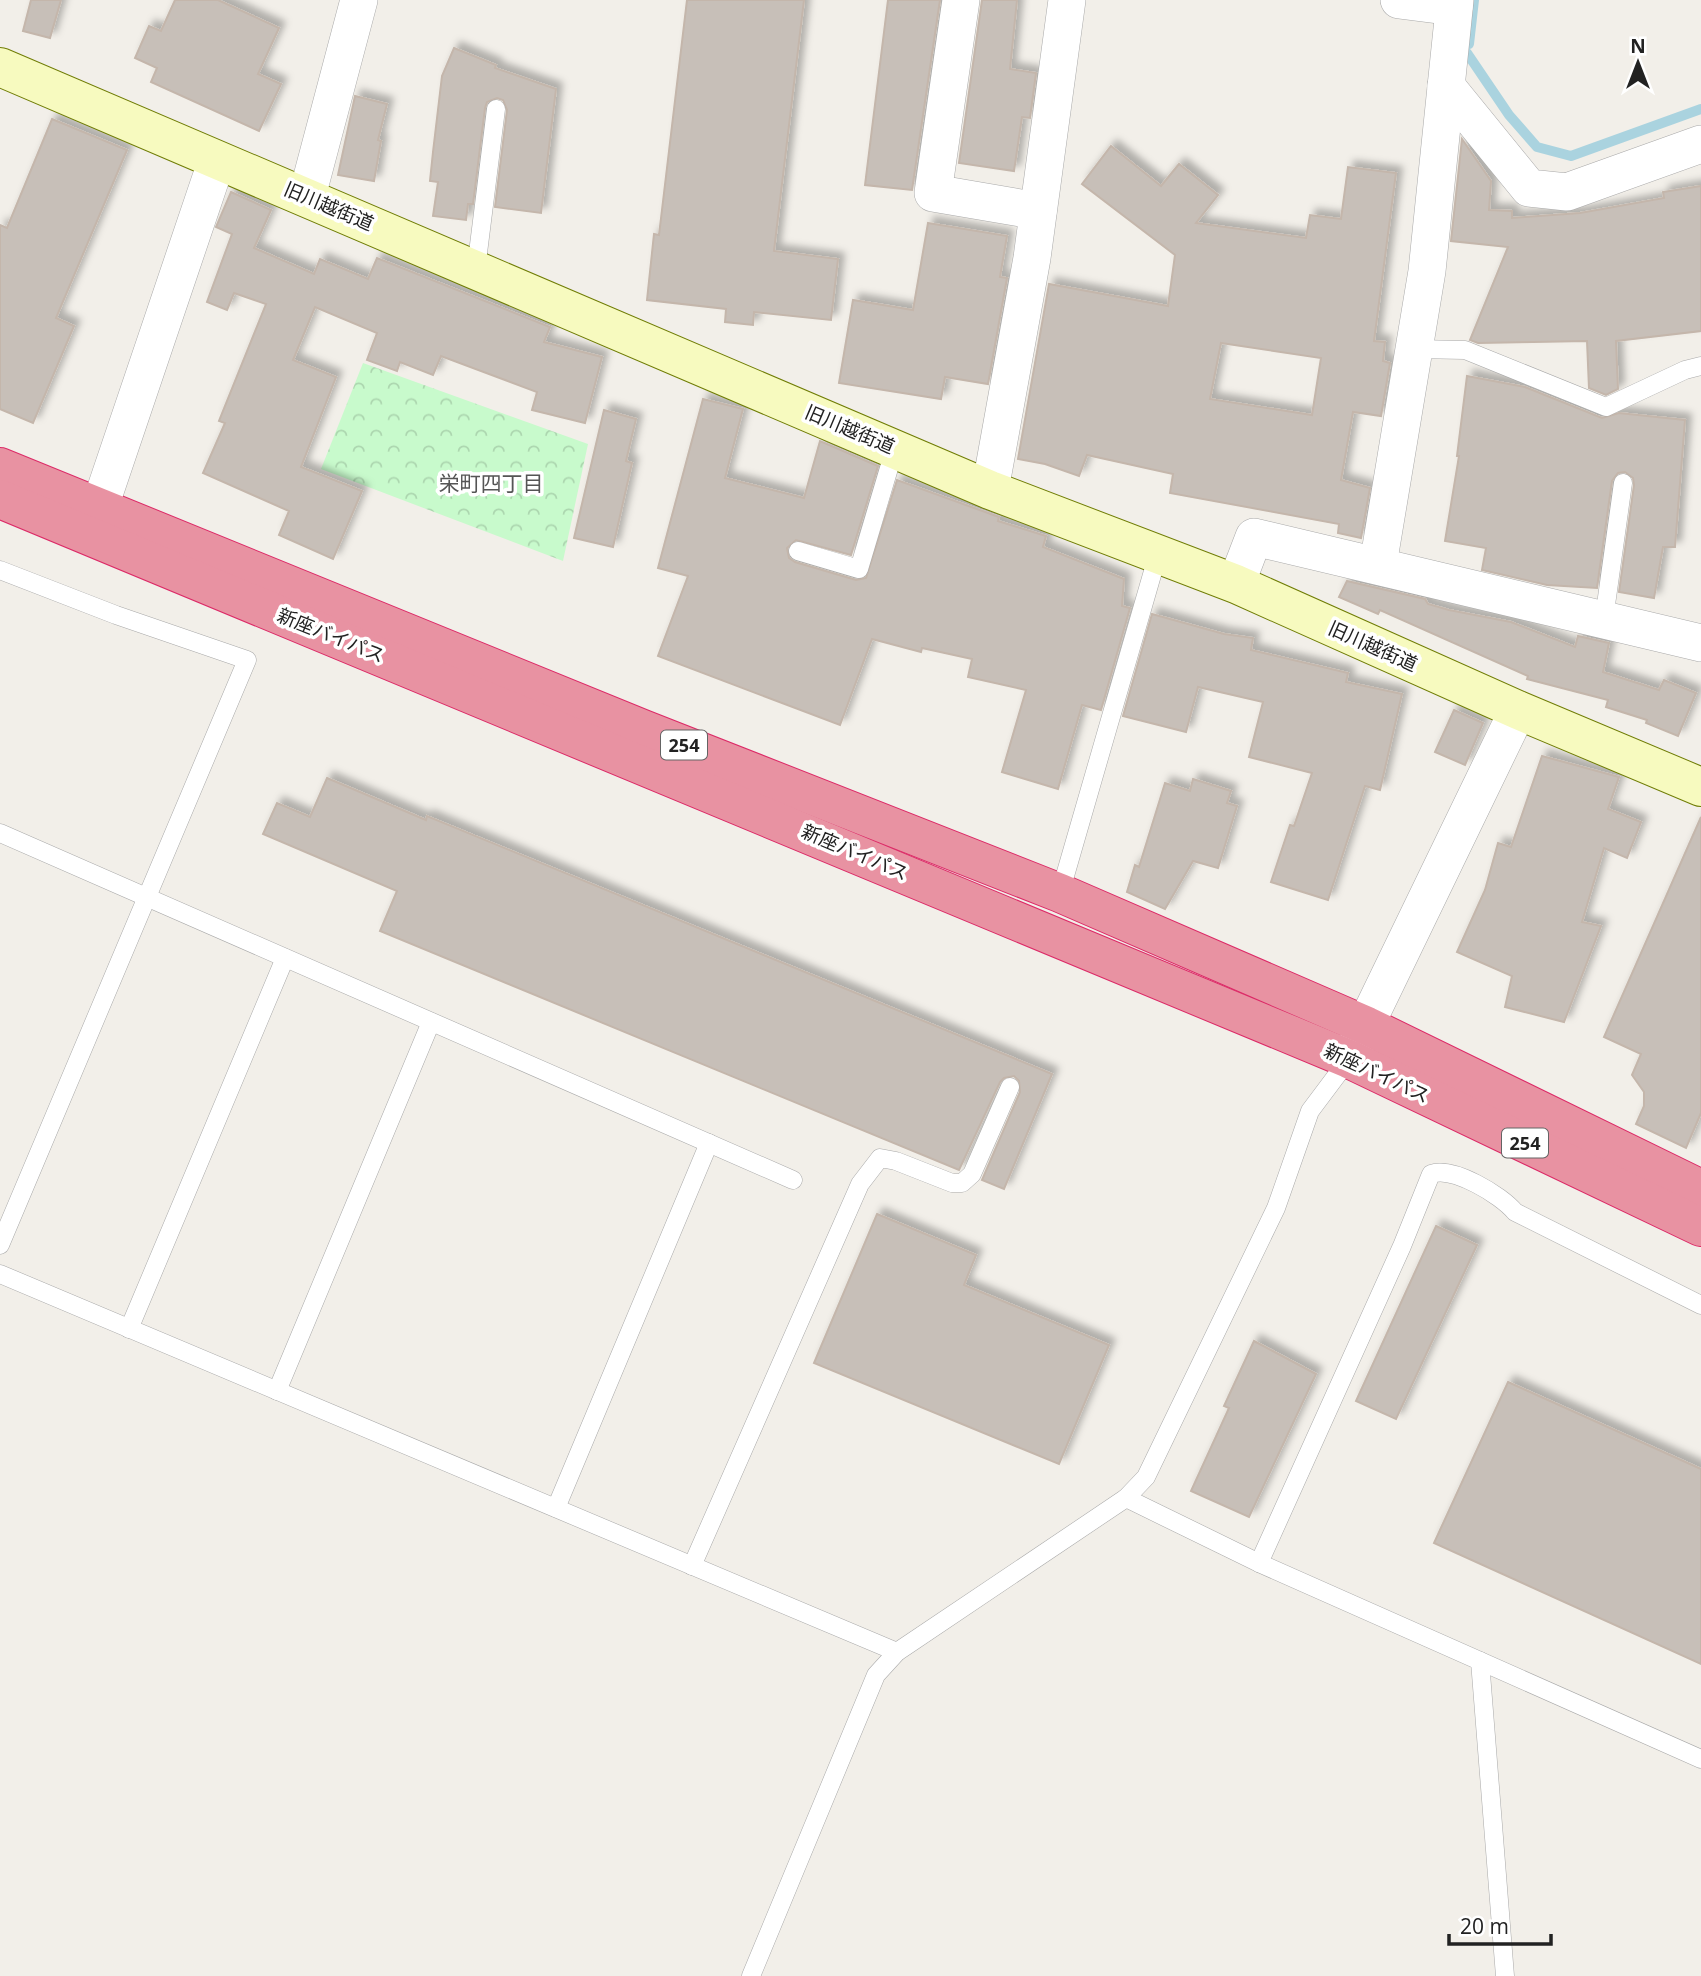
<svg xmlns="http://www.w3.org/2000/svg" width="1701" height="1976" viewBox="0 0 1701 1976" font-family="'Open Sans','Noto Sans JP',sans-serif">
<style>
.park{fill:url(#park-crowns)}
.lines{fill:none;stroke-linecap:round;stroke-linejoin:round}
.stream{stroke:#aad3df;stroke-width:10}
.building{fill:#c7bfb8;stroke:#c4b6ab;stroke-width:2;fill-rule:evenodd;filter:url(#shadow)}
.lane-casing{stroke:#a9a9a9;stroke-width:19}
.street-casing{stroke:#a9a9a9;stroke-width:38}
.secondary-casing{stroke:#707d05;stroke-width:40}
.highway-casing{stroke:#dc2a67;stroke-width:40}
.lane{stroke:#fff;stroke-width:18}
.street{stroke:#fff;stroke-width:37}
.secondary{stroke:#f7fabf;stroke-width:38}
.highway{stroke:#e892a2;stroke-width:38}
.labels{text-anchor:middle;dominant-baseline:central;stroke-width:7;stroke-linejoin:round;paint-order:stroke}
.shield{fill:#fff;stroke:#646464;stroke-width:2}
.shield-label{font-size:18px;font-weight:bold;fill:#222}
.street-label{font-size:19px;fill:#222;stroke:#fff}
.neighbourhood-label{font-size:21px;fill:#555;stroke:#fff}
</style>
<defs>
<pattern id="park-crowns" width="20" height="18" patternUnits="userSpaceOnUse" patternTransform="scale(1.75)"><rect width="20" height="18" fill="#c8facc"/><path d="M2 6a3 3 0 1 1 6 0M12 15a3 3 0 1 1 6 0" fill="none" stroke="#acd6af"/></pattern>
<filter id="shadow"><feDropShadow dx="6" dy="-6" stdDeviation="3.5" flood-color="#0004"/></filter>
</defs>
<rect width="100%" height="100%" fill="#f2efe9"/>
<!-- park -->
<polygon class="park" points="363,363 588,444 563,561 321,469"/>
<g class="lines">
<!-- stream -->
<g class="stream">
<polyline points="1469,44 1474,0"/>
<polyline points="1467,53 1509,115 1537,147 1571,156 1701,109"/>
</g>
</g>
<!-- building -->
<g class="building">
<polygon points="31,0 61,0 50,38 23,31"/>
<polygon points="175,0 218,0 279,28 258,74 281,84 259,131 151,82 157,68 135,58 149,26 161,31"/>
<polygon points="687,0 804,0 774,251 838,259 831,320 754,312 753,325 725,322 726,309 647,300 654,234 659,235"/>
<polygon points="888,0 940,0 912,190 865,185"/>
<polygon points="982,0 1017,0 1010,69 1036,73 1030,118 1022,117 1014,171 959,163"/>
<polygon points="454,48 496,65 495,68 556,89 541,213 495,207 507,110 503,100 497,98 487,102 485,108 473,204 468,204 466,220 433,216 438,182 430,181 433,152 442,76"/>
<polygon points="355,96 387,104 378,140 381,141 374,181 338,175"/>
<polygon points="52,119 127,150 56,318 74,326 33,423 0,409 0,225 7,228"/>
<polygon points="1462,139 1491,181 1489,210 1512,211 1512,218 1580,213 1664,198 1663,192 1701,186 1701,331 1616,341 1618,389 1606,395 1589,388 1587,341 1478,343 1470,340 1508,247 1451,241"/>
<path d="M1111,146L1161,186L1179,164L1218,195L1196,223L1306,238L1310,215L1341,219L1348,167L1396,173L1374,341L1385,342L1383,361L1390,363L1381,416L1353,412L1341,480L1370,488L1361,538L1338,533L1339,524L1170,493L1173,474L1087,455L1079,476L1045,464L1018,459L1049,284L1168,306L1175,255L1082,184ZM1221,343L1321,358L1312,415L1210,399Z"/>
<polygon points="231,192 271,210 254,248 314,274 320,259 368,279 377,258 550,327 544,342 602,357 585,423 532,410 537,392 441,356 433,375 400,362 397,371 367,360 377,333 315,307 293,360 336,377 301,467 362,491 333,559 279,535 289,511 203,473 225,423 219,421 266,304 234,293 227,310 207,302 232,234 216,227"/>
<polygon points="928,223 1007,236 1000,277 1007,278 988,384 945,377 941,399 839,383 853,300 913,310"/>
<polygon points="1467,376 1525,387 1602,418 1619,413 1685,420 1675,547 1663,547 1654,598 1619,592 1634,485 1633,478 1625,472 1618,473 1612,481 1597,588 1547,585 1482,570 1486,548 1445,541 1459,456 1457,456"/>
<polygon points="703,399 743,409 725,478 804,498 820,441 878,466 851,555 796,540 787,548 789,558 795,562 856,580 866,578 897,480 999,517 998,521 1046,536 1043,547 1124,579 1122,606 1130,608 1101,710 1082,705 1058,789 1002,772 1026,690 968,677 972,659 922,648 921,652 872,639 840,725 658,656 688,576 658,568"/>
<polygon points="604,410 636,419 626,461 632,463 613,547 574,538"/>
<polygon points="1347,581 1425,599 1428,604 1449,610 1511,622 1575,647 1578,636 1609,643 1603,672 1659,690 1664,680 1696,693 1678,736 1646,723 1647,720 1606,707 1608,700 1527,679 1528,676 1380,610 1378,614 1339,597"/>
<polygon points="1152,614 1224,634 1253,638 1251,650 1348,673 1346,682 1402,694 1380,790 1365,786 1328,900 1271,882 1290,825 1294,826 1312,773 1249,757 1263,702 1198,687 1186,732 1123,716"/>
<polygon points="1454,710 1483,723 1465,765 1435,752"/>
<polygon points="1542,756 1619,777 1608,809 1641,822 1627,858 1604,848 1582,922 1601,926 1564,1022 1505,1007 1512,976 1457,952 1485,890 1498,843 1511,847"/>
<polygon points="327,778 426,820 427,816 1052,1074 1004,1189 982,1180 1020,1092 1019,1081 1014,1076 1004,1078 1000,1082 959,1170 380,931 397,891 263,834 277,803 310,817"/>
<polygon points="1193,779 1231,791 1227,803 1237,806 1218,868 1193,861 1165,909 1127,892 1135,865 1139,867 1165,783 1190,791"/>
<polygon points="1701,817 1701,1113 1686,1148 1636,1124 1644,1106 1644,1092 1632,1075 1641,1054 1604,1037"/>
<polygon points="877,1214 976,1255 964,1285 1109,1345 1059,1464 814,1363"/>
<polygon points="1436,1226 1477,1245 1396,1419 1356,1401"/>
<polygon points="1254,1341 1316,1374 1249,1517 1191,1491 1229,1408 1224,1406"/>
<polygon points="1508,1382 1701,1469 1701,1664 1434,1543"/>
</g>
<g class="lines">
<defs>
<g id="lane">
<polyline points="476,269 496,109"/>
<polyline points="1414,349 1465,350 1606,407 1685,370 1701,366"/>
<polyline points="798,551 859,569 895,448"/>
<polyline points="0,570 116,615 247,660 0,1245"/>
<polyline points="1604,619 1623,483"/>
<polyline points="0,833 793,1180"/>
<polyline points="1060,893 1158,554"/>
<polyline points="0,1274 897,1652"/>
<polyline points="129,1329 285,958"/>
<polyline points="277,1391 431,1022"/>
<polyline points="1126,1498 1146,1477 1276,1208 1310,1111 1349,1059"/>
<polyline points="556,1508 709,1143"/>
<path d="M1259,1563L1402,1246L1431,1174C1453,1166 1501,1195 1515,1212L1701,1305"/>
<polyline points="692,1566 860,1184 880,1158 896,1161 952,1183 962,1183 972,1174 1010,1087"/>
<polyline points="1480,1661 1505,1976"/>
<polyline points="751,1976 876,1675 897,1652 1126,1498 1259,1563 1701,1759"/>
</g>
<g id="street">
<polyline points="961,0 933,193 1038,211"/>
<polyline points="1399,0 1454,7"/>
<polyline points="1446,86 1529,188 1567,192 1701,144"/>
<polyline points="307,196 359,0"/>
<polyline points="990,490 1032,258 1067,0"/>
<polyline points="99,509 217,160"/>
<polyline points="1378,565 1427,271 1455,0"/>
<polyline points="1236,584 1254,537 1701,643"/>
<polyline points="1352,1053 1518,710"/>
</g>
<polyline id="secondary" points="0,67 990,490 1236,584 1518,710 1701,787"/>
<g id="highway">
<polyline points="0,467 643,729 1060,893 1367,1026 1701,1189"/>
<polyline points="0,499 1349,1059 1701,1227"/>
</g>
</defs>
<!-- lane casing -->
<use href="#lane" class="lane-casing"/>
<!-- street casing -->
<use href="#street" class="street-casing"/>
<!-- secondary casing -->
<use href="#secondary" class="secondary-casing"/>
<!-- highway casing -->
<use href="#highway" class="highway-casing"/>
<!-- lane -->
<use href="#lane" class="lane"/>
<!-- street -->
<use href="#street" class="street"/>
<!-- secondary -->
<use href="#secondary" class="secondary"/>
<!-- highway -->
<use href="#highway" class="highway"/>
</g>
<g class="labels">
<!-- shield labels -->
<g class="shield">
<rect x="661" y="730.5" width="46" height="29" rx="5"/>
<rect x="1502" y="1128.5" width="46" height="29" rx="5"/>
</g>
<g class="shield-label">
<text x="684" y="745">254</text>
<text x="1525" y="1143">254</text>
</g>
<!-- street labels -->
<g class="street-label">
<text transform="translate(329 206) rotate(23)">旧川越街道</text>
<text transform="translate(850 429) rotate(23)">旧川越街道</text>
<text transform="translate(331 635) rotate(22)">新座バイパス</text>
<text transform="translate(1373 646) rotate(24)">旧川越街道</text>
<text transform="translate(855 852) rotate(23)">新座バイパス</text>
<text transform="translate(1377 1073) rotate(25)">新座バイパス</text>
</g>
<!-- neighbourhood labels -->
<g class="neighbourhood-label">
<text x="491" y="483">栄町四丁目</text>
</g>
</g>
<!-- north arrow -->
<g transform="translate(1638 63)" stroke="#ffffff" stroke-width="5" paint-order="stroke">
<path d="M0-5L12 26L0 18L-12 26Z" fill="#222222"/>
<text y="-10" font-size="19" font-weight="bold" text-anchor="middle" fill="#222222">N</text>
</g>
<!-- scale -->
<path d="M1449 1934v10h102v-10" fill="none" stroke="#222222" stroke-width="3.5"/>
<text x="1460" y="1934" font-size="21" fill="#222222" stroke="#ffffff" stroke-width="5" paint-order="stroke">20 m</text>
</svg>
